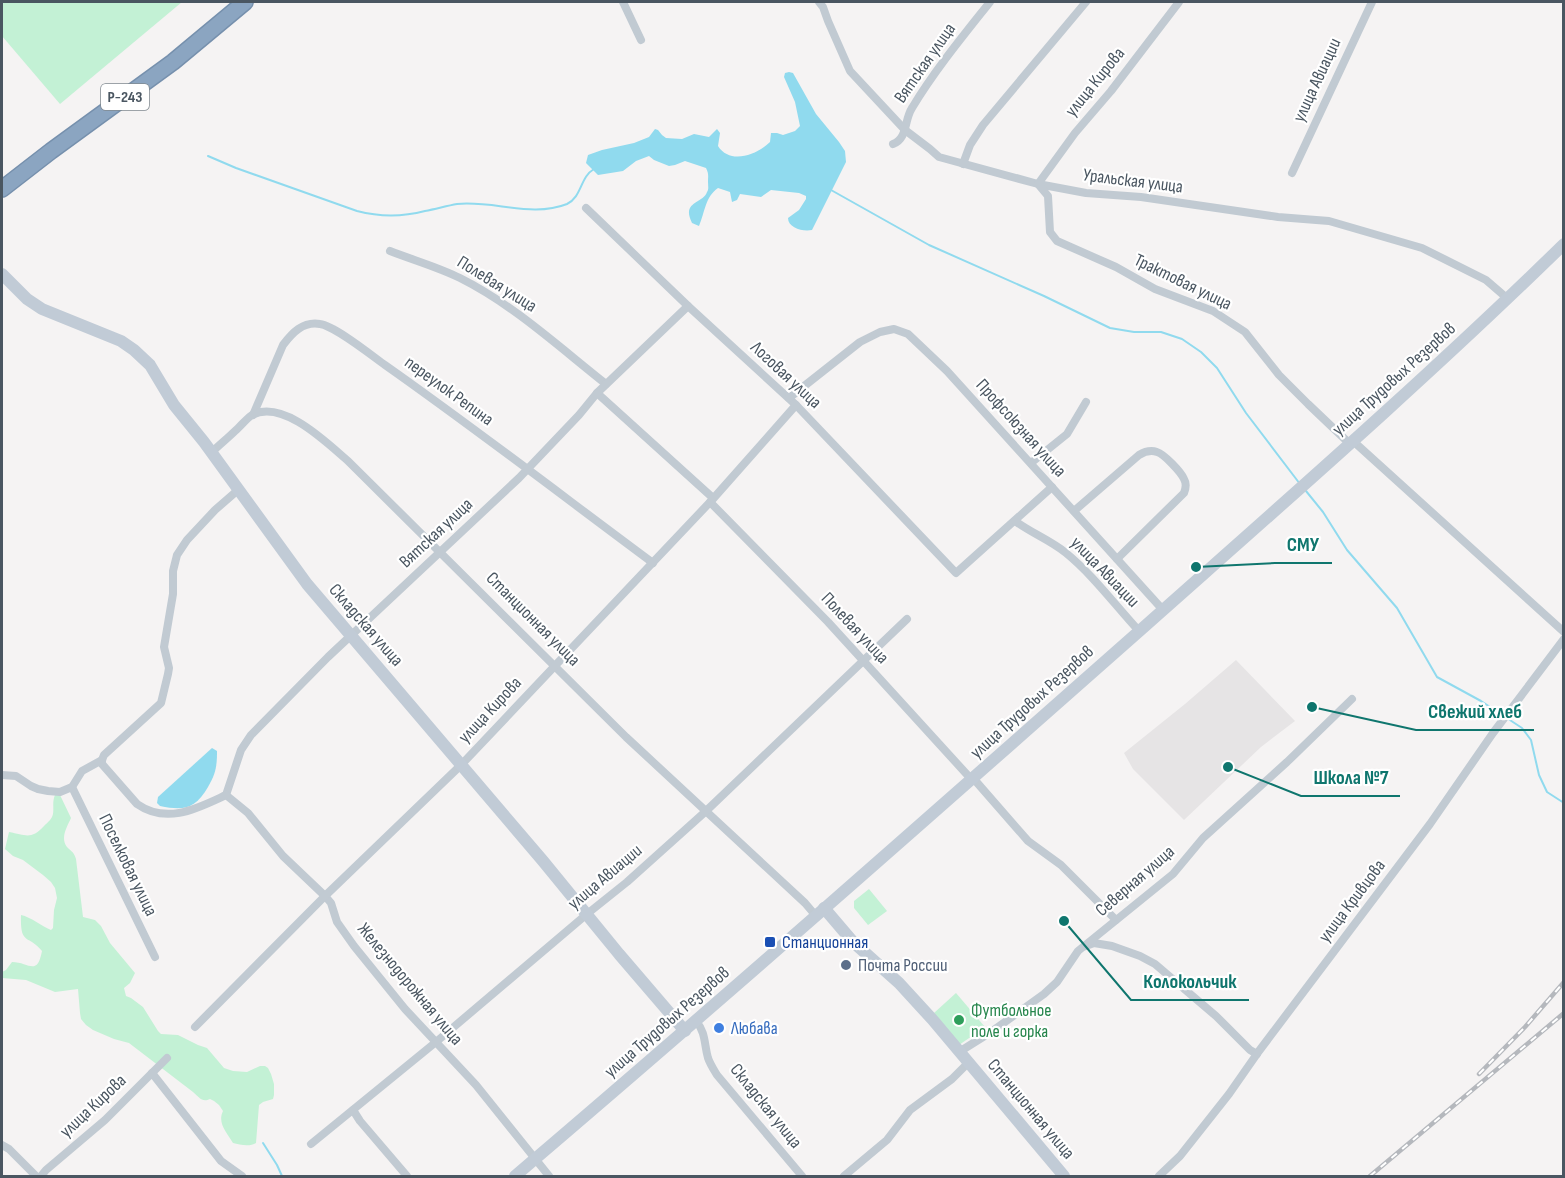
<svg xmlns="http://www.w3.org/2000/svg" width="1565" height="1178" viewBox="0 0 1565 1178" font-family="'Sofia Sans Condensed',sans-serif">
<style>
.education{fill:#e6e4e5}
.green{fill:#c3f1d5}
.water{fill:#90daee}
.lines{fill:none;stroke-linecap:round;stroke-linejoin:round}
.stream{stroke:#90daee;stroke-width:2}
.highway-casing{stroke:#7690ad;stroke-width:18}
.street{stroke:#c1cad2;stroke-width:8}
.secondary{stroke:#c1cbd6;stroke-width:12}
.highway{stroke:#8ba5c1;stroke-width:15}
.rail-casing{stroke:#b5b8bd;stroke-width:4.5}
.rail{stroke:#fff;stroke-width:2;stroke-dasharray:7;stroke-linecap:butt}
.transit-dot{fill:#1a4fb4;stroke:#fff;stroke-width:2}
.service-dot{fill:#5c6f8a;stroke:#fff;stroke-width:2}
.leisure-dot{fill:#2e9e5b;stroke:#fff;stroke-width:2}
.shop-dot{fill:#3f7fe0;stroke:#fff;stroke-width:2}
.labels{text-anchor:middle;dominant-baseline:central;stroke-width:4.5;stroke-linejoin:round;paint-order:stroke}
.shield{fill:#fff;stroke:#808990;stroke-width:1.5}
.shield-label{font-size:16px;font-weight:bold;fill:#4a5661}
.street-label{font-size:18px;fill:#4a5661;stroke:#fff}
.transit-label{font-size:18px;fill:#164399;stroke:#fff;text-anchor:start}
.service-label{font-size:18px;fill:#4e5e75;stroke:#fff;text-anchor:start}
.leisure-label{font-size:18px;fill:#27864d;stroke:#fff;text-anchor:start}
.shop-label{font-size:18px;fill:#366cbe;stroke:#fff;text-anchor:start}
.leader{fill:none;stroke:#0f766e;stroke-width:2}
.callout-dot{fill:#0f766e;stroke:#fff;stroke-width:2}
.callout-label{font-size:20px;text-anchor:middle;font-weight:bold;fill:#0f766e;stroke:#fff;stroke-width:4.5;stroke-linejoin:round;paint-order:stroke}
</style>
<rect width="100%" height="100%" fill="#f5f3f3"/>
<!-- education -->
<polygon class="education" points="1236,660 1295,721 1261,747 1184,820 1133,769 1124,753 1185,704"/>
<!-- green -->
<g class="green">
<polygon points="2,2 182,2 60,104 2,36"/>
<path d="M55,795H60L71,818C67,827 60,838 67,847C72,852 74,852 76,859L83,917L95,920L101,926L110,943L135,973L130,983L124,988L126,996L131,998L143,1007L158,1031L161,1034L178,1035L198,1045L207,1048L224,1068L233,1071L247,1072L260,1066H265L268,1068L271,1074L274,1084V1095L273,1099L263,1102L259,1105L256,1143C250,1147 240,1145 233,1143C227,1133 217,1123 223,1111L219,1105L214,1101L210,1099C202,1103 199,1097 193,1092L129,1043L114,1039L93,1030L86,1025L81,1019L80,1013L78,989L55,992L26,980L2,978V972L6,970L12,962C29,962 37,977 42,951C28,934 20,946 21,915C31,917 41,926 51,930L53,928L54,910L57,898L55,888L51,882L43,875L23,860L13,856L5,849L9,832C26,835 31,840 44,826C48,822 52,819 53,814C54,807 52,802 55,795Z"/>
<polygon points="869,889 887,911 868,925 854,908 854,901"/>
<polygon points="956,993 985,1027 959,1045 934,1013"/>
</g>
<!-- water -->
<g class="water">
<path d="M789,72L793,73L816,114L839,142L845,151L846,162L812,230C803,232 788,228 788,218L799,210L806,199V196L799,193L771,190L761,197L740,194L737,200L732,202L730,192L718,188C705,197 705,212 699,226L692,223C681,201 703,204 707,192C709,189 708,186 708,182C708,176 709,174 706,168L685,161L675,165L669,166L654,160L649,156L636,161L623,171L598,175L586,163L588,155L602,150L634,143L649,137L655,129L658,130L662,135L666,138L682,139L694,134L709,137L717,129L720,133L718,146C730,165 757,155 770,142L771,133H777L783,135L795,131L800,126L795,102L784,77L785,73Z"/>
<path d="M212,748L217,751C217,766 216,773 208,787C195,809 184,811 160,806L157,803L158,797Z"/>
</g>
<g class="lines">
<!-- stream -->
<g class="stream">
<path d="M208,156L236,168L357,211C380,217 402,217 425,211C436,209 446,206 457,204C493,200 532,218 567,204C582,197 580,177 594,169"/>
<polyline points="831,190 929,245 1044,296 1110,328 1134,332 1161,332 1182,339 1201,352 1217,368 1246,413 1300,484"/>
<polyline points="1306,491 1323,512 1347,550 1397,608 1437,677 1481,701 1522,728 1531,740 1539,775 1547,792 1564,803"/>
<polyline points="263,1143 277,1165 282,1176"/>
</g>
<defs>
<polyline id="highway" points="2,189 51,151 173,62 245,2"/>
</defs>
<!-- highway casing -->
<use href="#highway" class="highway-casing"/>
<!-- street -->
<g class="street">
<polyline points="623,2 641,40"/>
<polyline points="819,2 823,7 828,21 850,71 905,130 930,149 939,157 1038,184 1086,193 1141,197 1278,217 1329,221 1422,248 1486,280 1508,299"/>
<polyline points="1179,2 1111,91 1075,133 1038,184 1048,196 1050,232 1057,241 1116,267 1155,289 1213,311 1245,332 1279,375 1308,404 1350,444"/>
<path d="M893,144C908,138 904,120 912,108C935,70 963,36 990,2"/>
<polyline points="963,164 970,145 983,125 1086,2"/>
<polyline points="1292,173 1372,2"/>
<polyline points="586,208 688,306 796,405 956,573 1052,487"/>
<path d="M390,251C413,260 438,267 460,278C514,305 559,347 606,384"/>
<polyline points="597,393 713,498"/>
<polyline points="789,398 860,342 880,332 894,329 908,334 947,371 1163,610"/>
<path d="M253,415L283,345C292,333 303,321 320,324C335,326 371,355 385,365C476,429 564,497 653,563"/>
<polyline points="1353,441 1564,632"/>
<path d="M211,453C219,445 228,438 235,431C241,426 246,419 252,415C283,399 327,443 348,461L626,737L805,903L816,916"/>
<polyline points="1031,463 1067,434 1086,402"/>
<polyline points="710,502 828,622 972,780"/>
<path d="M1074,511L1139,455C1144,452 1151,450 1157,452C1164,454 1181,472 1184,479C1187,484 1186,488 1184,493L1117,559"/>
<path d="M1015,521C1031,533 1050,540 1066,553C1093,575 1115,605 1139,631"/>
<polyline points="2,775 16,776 31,786 38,789 48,791 60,792 72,787 82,771 102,760"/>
<polyline points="973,778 1028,841 1061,865 1116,920"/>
<polyline points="72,787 155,957"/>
<polyline points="226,795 241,750 251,735 328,657 519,478 579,415 597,393 688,306"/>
<polyline points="226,795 248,813 283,856 325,896 331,903 337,922 354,946 405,1009 476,1085 549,1176"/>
<path d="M226,795C198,808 167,825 137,804L102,764V760L104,755L161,703L168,674L169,668L164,647L173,594V571L177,555L187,540L215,510L238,490"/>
<polyline points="1086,946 1094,943 1112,946 1140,956 1155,964 1216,1016 1250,1050 1257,1054"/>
<path d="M696,1021C706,1033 704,1044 708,1058C710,1064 714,1070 717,1075L802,1176"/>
<polyline points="195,1027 325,896 462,764 712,500 796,405"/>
<polyline points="959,1052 991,1032 1044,994 1057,982 1078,951 1173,874 1203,838 1287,762 1352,699"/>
<polyline points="152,1073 221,1161 242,1176"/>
<polyline points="353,1110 360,1121 407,1176"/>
<polyline points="311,1144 436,1042 587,914 627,882 705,812 907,619"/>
<polyline points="2,1145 9,1149 36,1176"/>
<polyline points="41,1176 46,1170 105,1120 167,1058"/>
<polyline points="844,1176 887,1140 910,1110 952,1079 968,1063"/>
<polyline points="1159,1176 1180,1156 1229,1094 1259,1051 1430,824 1493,733 1564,639"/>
</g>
<!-- secondary -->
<g class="secondary">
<polyline points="2,274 27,299 42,309 121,341 134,350 150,365 174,405 204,442 307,584 543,861 619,954 685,1031"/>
<polyline points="824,908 853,942 899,983 932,1019 1064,1176"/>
<path d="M515,1176C724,998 930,816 1136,634C1280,506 1426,379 1564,244"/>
</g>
<!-- highway -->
<use href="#highway" class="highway"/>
<defs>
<g id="rail">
<polyline points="1479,1074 1525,1027 1564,982"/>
<polyline points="1370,1176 1564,1013"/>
</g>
</defs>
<!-- rail casing -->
<use href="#rail" class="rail-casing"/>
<!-- rail -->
<use href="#rail" class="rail"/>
</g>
<!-- markers -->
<rect class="transit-dot" x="764" y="936" width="12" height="12" rx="3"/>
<circle class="service-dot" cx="846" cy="965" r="6"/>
<circle class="leisure-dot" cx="959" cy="1020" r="6"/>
<circle class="shop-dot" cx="719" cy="1028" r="6"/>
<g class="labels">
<!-- shield labels -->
<rect class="shield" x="101" y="84" width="48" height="26" rx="4.5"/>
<g class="shield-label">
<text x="125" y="97">Р-243</text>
</g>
<!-- street labels -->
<g class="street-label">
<text transform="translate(925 63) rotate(-55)">Вятская улица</text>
<text transform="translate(1317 80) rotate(-65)">улица Авиации</text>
<text transform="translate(1095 82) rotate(-51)">улица Кирова</text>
<text transform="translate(1133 181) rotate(7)">Уральская улица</text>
<text transform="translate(1183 282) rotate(26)">Трактовая улица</text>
<text transform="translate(497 284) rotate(32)">Полевая улица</text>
<text transform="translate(786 375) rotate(43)">Логовая улица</text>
<text transform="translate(1394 379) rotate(-42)">улица Трудовых Резервов</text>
<text transform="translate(449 391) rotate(36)">переулок Репина</text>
<text transform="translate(1021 428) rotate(48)">Профсоюзная улица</text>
<text transform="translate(436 533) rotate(-43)">Вятская улица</text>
<text transform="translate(1105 572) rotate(46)">улица Авиации</text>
<text transform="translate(533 619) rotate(45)">Станционная улица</text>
<text transform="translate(366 625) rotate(49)">Складская улица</text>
<text transform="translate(855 628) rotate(47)">Полевая улица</text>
<text transform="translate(1032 702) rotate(-42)">улица Трудовых Резервов</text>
<text transform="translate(490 710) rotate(-47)">улица Кирова</text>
<text transform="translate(128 865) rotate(64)">Поселковая улица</text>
<text transform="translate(605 877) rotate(-40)">улица Авиации</text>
<text transform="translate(1135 881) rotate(-41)">Северная улица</text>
<text transform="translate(1352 901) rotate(-53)">улица Кривцова</text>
<text transform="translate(410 984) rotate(50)">Железнодорожная улица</text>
<text transform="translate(667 1022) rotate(-41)">улица Трудовых Резервов</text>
<text transform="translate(93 1106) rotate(-43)">улица Кирова</text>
<text transform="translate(766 1106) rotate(51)">Складская улица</text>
<text transform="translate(1031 1109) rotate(50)">Станционная улица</text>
</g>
<!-- transit labels -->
<g class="transit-label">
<text x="782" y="942">Станционная</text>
</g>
<!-- service labels -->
<g class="service-label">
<text x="858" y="965">Почта России</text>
</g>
<!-- leisure labels -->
<g class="leisure-label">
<text x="971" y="1010">Футбольное<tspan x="971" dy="21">поле и горка</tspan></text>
</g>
<!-- shop labels -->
<g class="shop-label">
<text x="731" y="1028">Любава</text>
</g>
</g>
<!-- callouts -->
<path class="leader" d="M1196 567L1275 563H1332M1312 707L1416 730H1534M1228 767L1301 796H1400M1064 921L1131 1000H1249"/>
<g class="callout-dot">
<circle cx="1196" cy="567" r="6"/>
<circle cx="1312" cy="707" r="6"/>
<circle cx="1228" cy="767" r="6"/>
<circle cx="1064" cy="921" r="6"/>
</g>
<g class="callout-label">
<text x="1303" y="551">СМУ</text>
<text x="1475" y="718">Свежий хлеб</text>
<text x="1351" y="784">Школа №7</text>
<text x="1190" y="988">Колокольчик</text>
</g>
<!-- border -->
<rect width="1565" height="1178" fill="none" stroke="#4a5661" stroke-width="6"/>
</svg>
